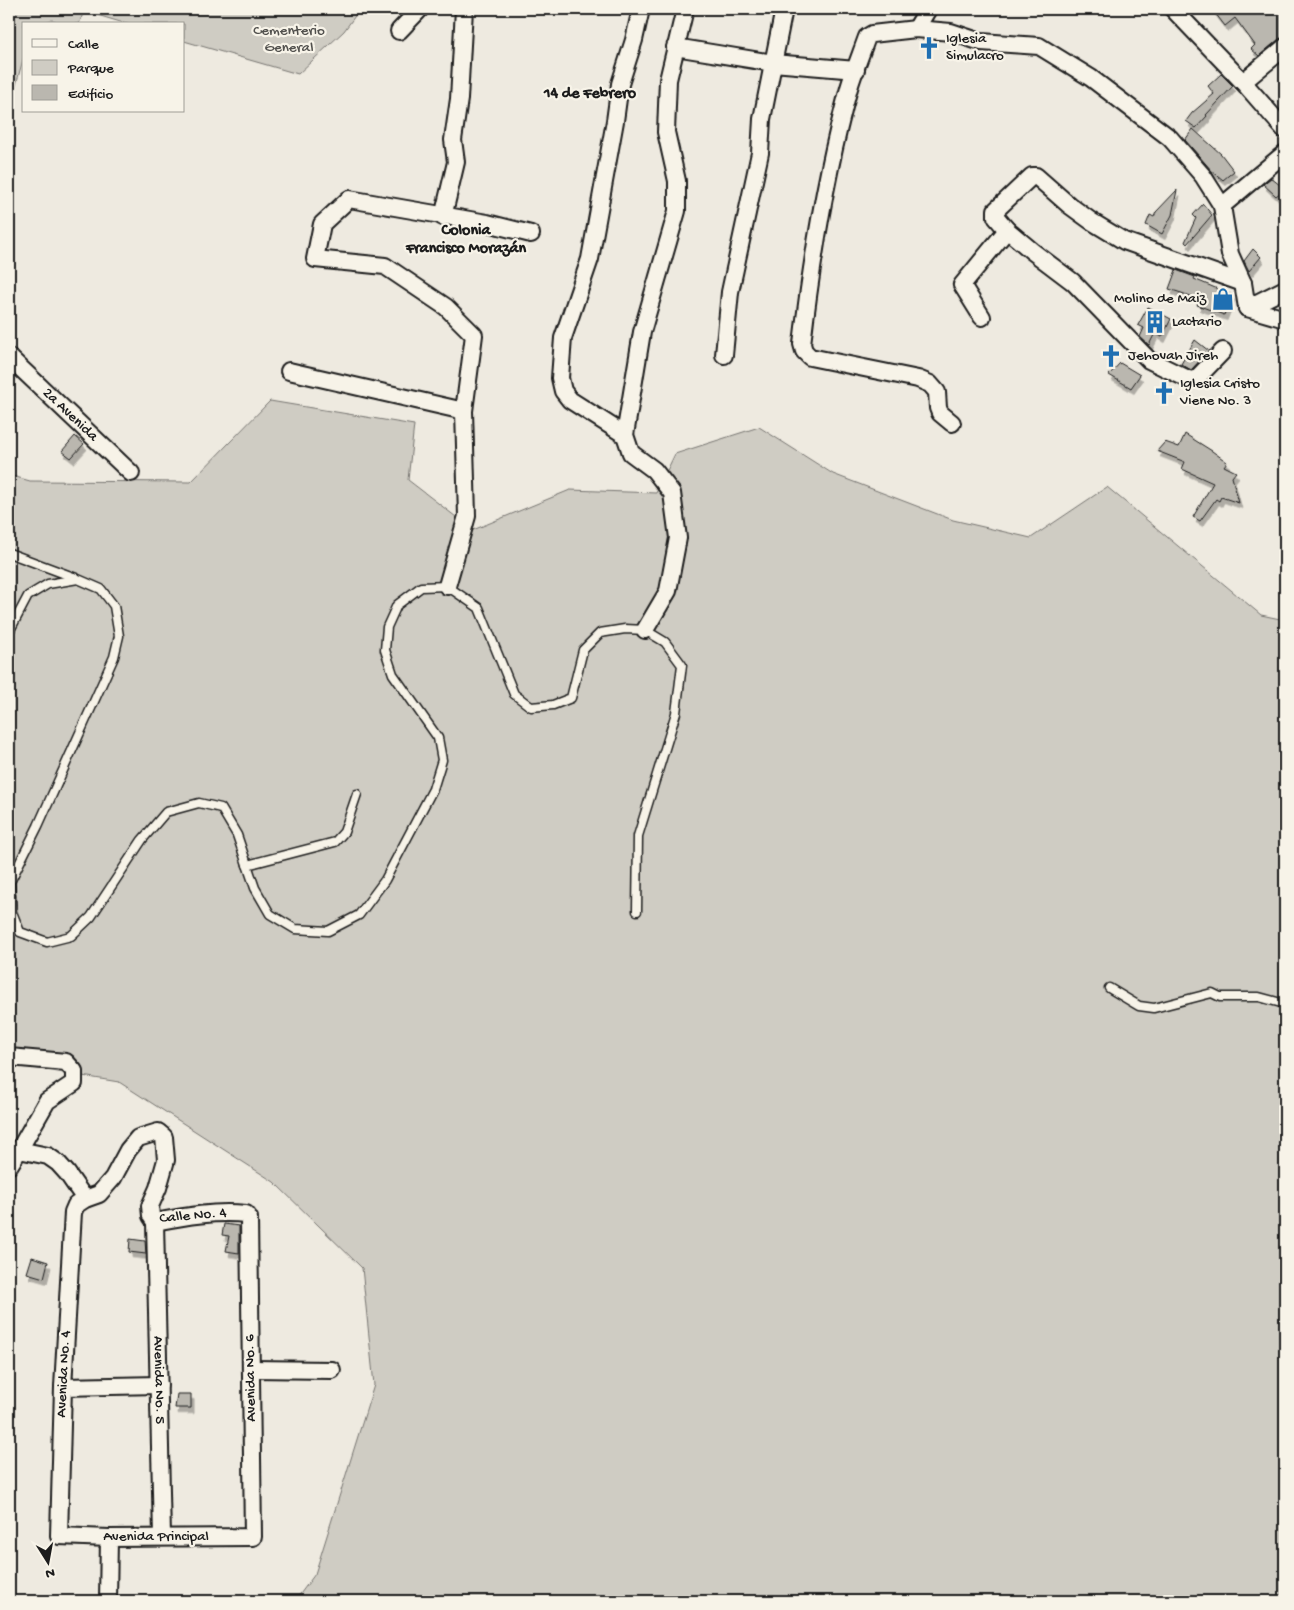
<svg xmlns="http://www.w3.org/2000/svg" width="1294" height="1610" viewBox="0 0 1294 1610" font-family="'Gochi Hand',sans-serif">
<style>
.green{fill:#cfccc3;stroke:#767470}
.building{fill:#bab7af;stroke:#1c1c1c;filter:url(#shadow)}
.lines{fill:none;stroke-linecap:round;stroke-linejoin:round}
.lane-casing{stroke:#1c1c1c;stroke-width:11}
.street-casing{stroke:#1c1c1c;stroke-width:20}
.lane{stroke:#f7f3e8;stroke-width:8}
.street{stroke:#f7f3e8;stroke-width:16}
.labels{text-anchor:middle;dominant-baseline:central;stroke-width:4.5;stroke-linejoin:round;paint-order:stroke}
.park-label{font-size:15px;fill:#52514e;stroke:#f7f3e8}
.poi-label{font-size:15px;fill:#1c1c1c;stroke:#f7f3e8;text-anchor:start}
.street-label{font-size:15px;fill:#1c1c1c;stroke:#f7f3e8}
.neighbourhood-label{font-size:16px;font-weight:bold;fill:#1c1c1c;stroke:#f7f3e8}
</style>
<defs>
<filter id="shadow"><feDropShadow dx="3" dy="5.5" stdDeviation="0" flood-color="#0004"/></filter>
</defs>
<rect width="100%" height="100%" fill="#eeeae0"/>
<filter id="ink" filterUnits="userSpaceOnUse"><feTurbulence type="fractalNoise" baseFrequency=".02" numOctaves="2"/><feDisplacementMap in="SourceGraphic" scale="10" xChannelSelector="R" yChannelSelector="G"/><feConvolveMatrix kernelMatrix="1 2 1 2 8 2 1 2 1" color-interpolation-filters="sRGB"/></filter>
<g filter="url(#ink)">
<!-- green -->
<g class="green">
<polygon points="9,9 360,9 344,31 298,74 184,41 184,24 127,24 84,11 79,24 64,24 52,20 38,24 24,24 24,56 9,110"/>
<polygon points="270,401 414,425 408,480 473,530 570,490 656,493 675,454 759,427 833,474 953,520 1031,538 1107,487 1261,615 1285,620 1285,1601 295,1601 315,1574 374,1385 362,1268 274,1182 119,1082 9,1064 9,475 30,481 191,482"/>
</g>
<!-- building -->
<g class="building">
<polygon points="1212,9 1285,9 1285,36 1279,39 1259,56 1251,49 1255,45 1235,18 1225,26"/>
<polygon points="1221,74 1233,86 1206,115 1207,116 1196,128 1186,121 1192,113 1214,94 1208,86"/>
<polygon points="1193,129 1221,154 1234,171 1223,180 1212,171 1185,140"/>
<polygon points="1271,178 1285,189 1276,196 1263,184"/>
<polygon points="1177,190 1172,215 1162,234 1146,225 1150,215 1154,217 1156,212"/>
<polygon points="1203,204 1212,215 1187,244 1185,242 1196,218 1193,215"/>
<polygon points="1253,249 1261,257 1249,271 1244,261"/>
<polygon points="1176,270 1195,277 1194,279 1232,295 1224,315 1197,305 1200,299 1169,289"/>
<polygon points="1148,307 1171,319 1162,337 1155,333 1149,345 1140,337 1144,328 1138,325"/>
<polygon points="1195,340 1209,351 1191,370 1181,364"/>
<polygon points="1120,363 1140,375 1131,388 1109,375"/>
<polygon points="1185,434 1212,451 1227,462 1224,466 1236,472 1232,477 1239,503 1221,497 1219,501 1216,499 1200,521 1193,517 1213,483 1182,469 1185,462 1157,451 1165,442 1179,447"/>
<polygon points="75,436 84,444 71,458 62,451"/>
<polygon points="224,1224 239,1226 239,1253 226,1251 229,1236 222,1235"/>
<polygon points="130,1239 145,1241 146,1254 129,1252"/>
<polygon points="32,1257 48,1262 44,1278 27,1273"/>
<polygon points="177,1394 191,1394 191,1408 175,1408"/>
</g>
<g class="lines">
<defs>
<g id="lane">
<polyline points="9,553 76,578"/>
<polyline points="9,632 28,596 48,584 78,579 101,589 114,606 119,636 114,657 38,826 10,882 12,912 20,932 47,942 71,936 91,917 142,840 166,812 199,803 221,808 237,835 255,888 270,914 295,929 328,931 359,915 385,880 433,789 442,760 438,738 393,674 385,650 387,627 397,605 421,587 447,586 479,608 514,694 531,707 553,705 571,698 583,650 600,633 625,629 645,630 665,642 682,665 676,713 638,836 637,911"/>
<polyline points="247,865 335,842 344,832 357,794"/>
<polyline points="1109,988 1139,1006 1154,1008 1212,993 1220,997 1259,997 1285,1004"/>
</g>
<g id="street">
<polyline points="1173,9 1243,82 1285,130"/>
<polyline points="916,29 928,9"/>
<polyline points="399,31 420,9"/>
<polyline points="675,47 773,63 856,70"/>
<polyline points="1243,82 1285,47"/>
<polyline points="1222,206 1285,153"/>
<polyline points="443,217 456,162 453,140 459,99 464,9"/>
<polyline points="1247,308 1285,289"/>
<polyline points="1247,308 1285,319"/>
<polyline points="982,317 962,285 1007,230"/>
<polyline points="1223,351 1196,379 1190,380 1149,360 1073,282 1032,251 1007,230 996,217 996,210 1032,176 1036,176 1069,205 1091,221 1124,241 1243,283"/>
<polyline points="724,355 730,292 760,153 762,119 784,9"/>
<path id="s1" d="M9,357L131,473"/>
<polyline points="289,371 464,411"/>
<path d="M952,423L940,413L938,408L937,392L930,384L918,379L810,357L804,351L802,344C812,258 826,172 849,88C854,71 861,54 867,37L872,34L916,29L951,32L981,42L1039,46L1091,78L1170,138L1203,176L1222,206L1230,254L1243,283L1247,308"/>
<polyline points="625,435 570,400 563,391 560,378 563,338 590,259 615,121 620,84 634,40 641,9"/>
<polyline points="447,586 467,516 464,411 474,335 446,307 385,266 315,259 322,224 349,199 487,223 531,234"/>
<polyline points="645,630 668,591 678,538 672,493 654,470 631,453 625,435 642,332 677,211 677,181 666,132 668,80 685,9"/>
<polyline points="9,1057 66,1062 74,1071 74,1083 47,1101 19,1150"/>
<path d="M158,1132L164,1137L166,1160L158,1188L150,1206L151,1216L155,1222C186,1216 215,1211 246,1214L249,1218L253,1537L109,1538L59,1536L63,1387L73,1212L76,1205L85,1199L99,1194L113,1178L128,1150L138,1138Z"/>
<polyline points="9,1166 19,1150 48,1156 58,1163 67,1173 85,1199"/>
<path id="s2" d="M155,1222L162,1537"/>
<polyline points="251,1369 332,1370"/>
<polyline points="63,1387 159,1385"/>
<polyline points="108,1601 109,1538"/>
</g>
</defs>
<!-- lane casing -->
<use href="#lane" class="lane-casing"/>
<!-- street casing -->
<use href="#street" class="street-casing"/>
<!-- lane -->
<use href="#lane" class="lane"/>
<!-- street -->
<use href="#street" class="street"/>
</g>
</g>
<!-- icons -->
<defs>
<symbol id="church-bare" viewBox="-9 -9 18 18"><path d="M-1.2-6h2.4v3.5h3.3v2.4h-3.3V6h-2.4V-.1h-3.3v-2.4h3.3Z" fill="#1f6fb2" stroke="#f7f3e8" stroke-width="2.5" paint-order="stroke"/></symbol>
<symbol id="shop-bare" viewBox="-9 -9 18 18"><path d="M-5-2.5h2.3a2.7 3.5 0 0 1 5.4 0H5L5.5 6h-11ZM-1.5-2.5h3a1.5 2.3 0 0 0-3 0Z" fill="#1f6fb2" stroke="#f7f3e8" stroke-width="2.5" paint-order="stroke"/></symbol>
<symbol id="building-bare" viewBox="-9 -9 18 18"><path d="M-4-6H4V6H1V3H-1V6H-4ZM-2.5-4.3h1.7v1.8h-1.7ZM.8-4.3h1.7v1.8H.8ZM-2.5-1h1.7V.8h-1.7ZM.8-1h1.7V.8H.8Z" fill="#1f6fb2" stroke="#f7f3e8" stroke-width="2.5" paint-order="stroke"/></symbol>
</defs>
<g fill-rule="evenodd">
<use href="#church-bare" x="913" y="32" width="32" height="32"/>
<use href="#shop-bare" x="1207" y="283" width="32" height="32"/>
<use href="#building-bare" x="1139" y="306" width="32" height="32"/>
<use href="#church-bare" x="1095" y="340" width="32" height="32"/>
<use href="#church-bare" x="1148" y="377" width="32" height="32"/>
</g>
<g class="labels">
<!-- park labels -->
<g class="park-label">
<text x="289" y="31">Cementerio<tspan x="289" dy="17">General</tspan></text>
</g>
<!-- poi labels -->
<g class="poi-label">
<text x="946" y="39">Iglesia<tspan x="946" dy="17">Simulacro</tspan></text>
<text x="1206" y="299" text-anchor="end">Molino de Maiz</text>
<text x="1172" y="322">Lactario</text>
<text x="1128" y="356">Jehovah Jireh</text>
<text x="1180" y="384">Iglesia Cristo<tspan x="1180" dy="17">Viene No. 3</tspan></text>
</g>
<!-- street labels -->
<g class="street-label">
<text stroke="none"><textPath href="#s1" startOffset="84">2a Avenida</textPath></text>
<text transform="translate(193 1216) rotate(-5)">Calle No. 4</text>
<text transform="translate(64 1374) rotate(-87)">Avenida No. 4</text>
<text transform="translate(251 1378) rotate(-91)">Avenida No. 6</text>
<text stroke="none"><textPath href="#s2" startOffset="158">Avenida No. 5</textPath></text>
<text x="156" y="1537">Avenida Principal</text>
</g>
<!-- neighbourhood labels -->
<g class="neighbourhood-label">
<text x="590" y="94">14 de Febrero</text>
<text x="466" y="231">Colonia<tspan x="466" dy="18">Francisco Morazán</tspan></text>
</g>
</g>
<!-- margin -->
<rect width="1294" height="1610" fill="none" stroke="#f7f3e8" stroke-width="30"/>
<rect x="15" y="15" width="1264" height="1580" fill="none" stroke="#1c1c1c" stroke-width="2" filter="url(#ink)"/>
<!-- legend -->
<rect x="22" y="22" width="162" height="90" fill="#f7f3e8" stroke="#9f9d96"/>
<rect x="32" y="39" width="25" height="8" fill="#f7f3e8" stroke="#9f9d96"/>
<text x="68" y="48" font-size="15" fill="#1c1c1c">Calle</text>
<rect x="32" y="60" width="25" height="15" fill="#cfccc3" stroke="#9f9d96"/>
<text x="68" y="72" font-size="15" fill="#1c1c1c">Parque</text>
<rect x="32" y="85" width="25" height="15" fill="#bab7af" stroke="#9f9d96"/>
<text x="68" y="98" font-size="15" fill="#1c1c1c">Edificio</text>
<!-- north arrow -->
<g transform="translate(48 1562) rotate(169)" stroke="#f7f3e8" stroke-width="4" paint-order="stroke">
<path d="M0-4L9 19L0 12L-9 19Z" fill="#1c1c1c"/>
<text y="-8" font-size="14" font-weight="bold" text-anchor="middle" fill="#1c1c1c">N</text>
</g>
</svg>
